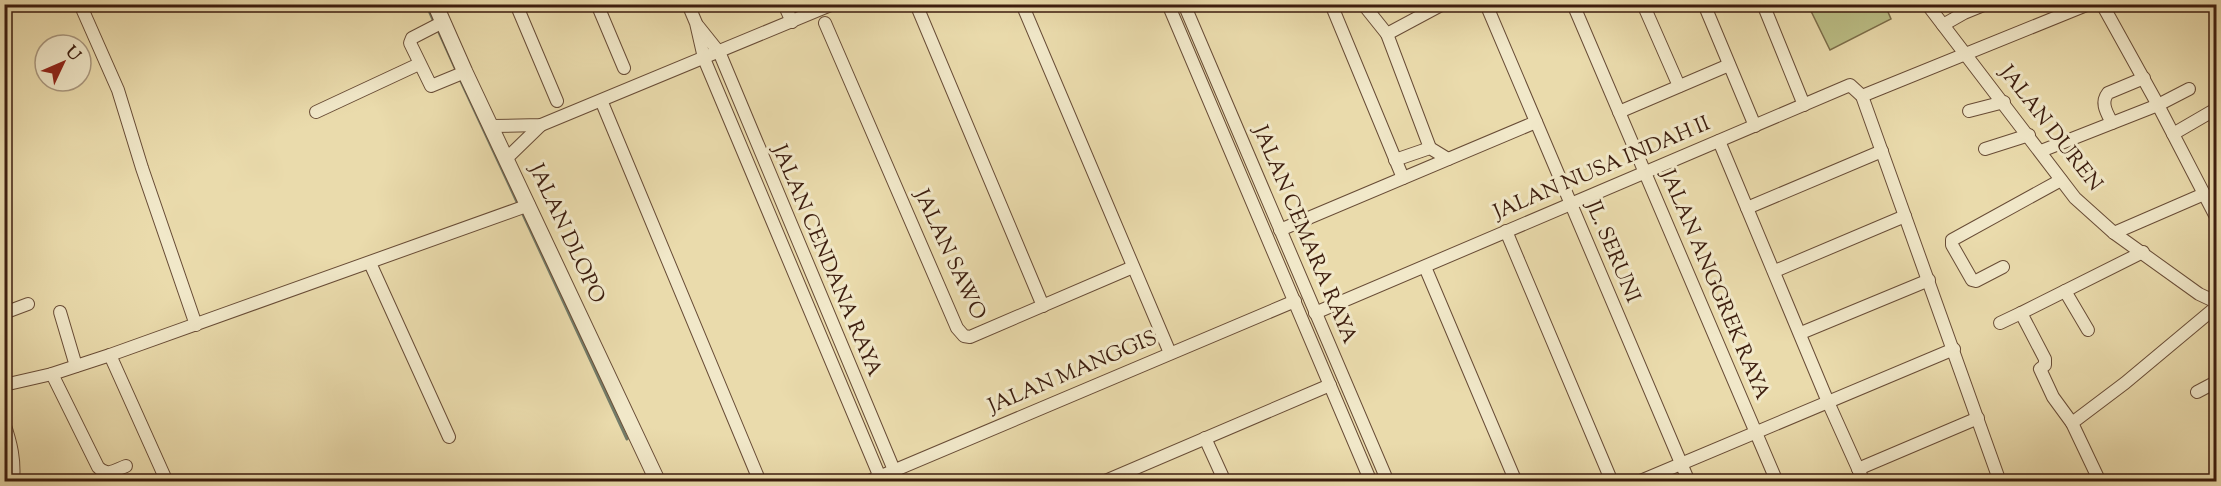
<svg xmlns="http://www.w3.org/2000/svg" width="2221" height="486" viewBox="0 0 2221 486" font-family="'Sorts Mill Goudy',serif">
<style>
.green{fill:#bbbe86;stroke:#7c6e4a;stroke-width:1.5}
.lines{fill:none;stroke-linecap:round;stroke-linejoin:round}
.stream{stroke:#737c69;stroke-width:3}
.minor-casing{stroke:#684c36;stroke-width:14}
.tertiary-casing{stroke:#684c36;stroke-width:17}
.minor{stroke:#f1e8c9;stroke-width:12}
.tertiary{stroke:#f1e8c9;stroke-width:15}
.labels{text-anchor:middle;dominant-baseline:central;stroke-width:6;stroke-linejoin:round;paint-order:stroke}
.street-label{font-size:21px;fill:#3c1d0e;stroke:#f1e8c9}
</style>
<rect width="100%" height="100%" fill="#eadbac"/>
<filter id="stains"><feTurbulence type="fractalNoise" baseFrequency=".00333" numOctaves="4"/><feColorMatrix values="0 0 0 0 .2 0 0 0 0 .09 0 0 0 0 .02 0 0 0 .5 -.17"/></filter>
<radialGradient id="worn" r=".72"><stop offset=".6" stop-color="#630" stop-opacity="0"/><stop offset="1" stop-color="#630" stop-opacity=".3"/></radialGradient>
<!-- green -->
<polygon class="green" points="1808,5 1885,5 1891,19 1830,50"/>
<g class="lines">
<!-- stream -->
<g class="stream">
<polyline points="426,4 434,22"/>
<polyline points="437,28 455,68"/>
<polyline points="459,77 518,204"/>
<polyline points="521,210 627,439"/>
</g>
<defs>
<g id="minor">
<polyline points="80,4 118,90 142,168 196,325"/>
<polyline points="516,4 557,101"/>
<polyline points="597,4 624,68"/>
<polyline points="688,4 696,23 704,58"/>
<polyline points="784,4 792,22"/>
<polyline points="916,4 1043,306"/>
<polyline points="1022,4 1170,353"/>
<polyline points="1168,4 1371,482"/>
<polyline points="1184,4 1388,482"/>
<polyline points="1331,4 1403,178"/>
<polyline points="1363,4 1387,34 1443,4"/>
<polyline points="1486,4 1689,482"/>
<polyline points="1573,4 1777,482"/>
<polyline points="1643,4 1679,86"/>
<polyline points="1704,4 1755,126"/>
<polyline points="1763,4 1804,105"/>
<polyline points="1927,4 2075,198 2114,233 2199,294 2216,302"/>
<polyline points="2102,4 2158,105 2216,217"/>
<polyline points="443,22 412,38 410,43 431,86 465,72"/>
<polyline points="825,23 957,328 964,336 970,337 1133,267"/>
<polyline points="1943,25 1964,13 1986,4"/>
<polyline points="698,26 718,51"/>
<polyline points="1387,34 1430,148"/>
<polyline points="720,54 899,482"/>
<polyline points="705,61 882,482"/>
<polyline points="1862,96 2089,4"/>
<polyline points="603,105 760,482"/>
<polyline points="1969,111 2004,102"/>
<polyline points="316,112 419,64"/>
<polyline points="1619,112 1729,65"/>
<path d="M2112,123C2107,113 2100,103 2108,93L2144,78"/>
<polyline points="492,126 541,125 833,4"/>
<polyline points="2173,134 2216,109"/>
<polyline points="1719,141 1828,402 1864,482"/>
<polyline points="1985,149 2029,135"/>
<polyline points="2041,151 2158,105 2189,89"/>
<polyline points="507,158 541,125"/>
<polyline points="1395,160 1430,148 1448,159"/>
<polyline points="1747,208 1882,151"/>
<polyline points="1280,230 1536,122"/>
<polyline points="1506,231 1612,482"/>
<polyline points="2114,233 2204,194"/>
<polyline points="370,263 449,437"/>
<polyline points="1425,267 1516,482"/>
<polyline points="2003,267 1976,281 1972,280 1952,245 1952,240 2061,180"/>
<polyline points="1775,271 1905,216"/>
<polyline points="2065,291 2088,330"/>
<polyline points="60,312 76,366"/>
<polyline points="4,313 28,304"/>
<polyline points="1315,313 1850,85 1862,96 2000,482"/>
<polyline points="2000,323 2021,313"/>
<polyline points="1801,333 1929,280"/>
<polyline points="110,355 167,482"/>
<path d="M52,374L98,467C107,477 115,470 126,466"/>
<polyline points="4,385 52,374 110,355 529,205"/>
<polyline points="2197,392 2216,382"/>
<path d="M4,423C11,443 15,460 13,482"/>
<polyline points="2072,423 2053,397 2040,369 2045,365 2045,359 2021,313 2143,252"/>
<polyline points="1205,438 1225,482"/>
<polyline points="1858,469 1978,418"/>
<polyline points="867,482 1295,301"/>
<polyline points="1103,482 1330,385"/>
<polyline points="1638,482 1954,349"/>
<polyline points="2100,482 2072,423 2125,383 2216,307"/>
</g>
<polyline id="tertiary" points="435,4 465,72 658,482"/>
</defs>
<!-- minor casing -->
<use href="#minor" class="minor-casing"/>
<!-- tertiary casing -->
<use href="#tertiary" class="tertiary-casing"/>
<!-- minor -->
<use href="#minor" class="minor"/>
<!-- tertiary -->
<use href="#tertiary" class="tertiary"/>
</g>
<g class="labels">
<!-- street labels -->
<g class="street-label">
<text transform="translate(2050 129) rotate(52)">JALAN DUREN</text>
<text transform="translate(1602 169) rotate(-23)">JALAN NUSA INDAH II</text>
<text transform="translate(566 234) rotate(65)">JALAN DLOPO</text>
<text transform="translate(1304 235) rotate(67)">JALAN CEMARA RAYA</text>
<text transform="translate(1612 252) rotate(67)">JL. SERUNI</text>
<text transform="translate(949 255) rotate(65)">JALAN SAWO</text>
<text transform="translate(826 261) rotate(67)">JALAN CENDANA RAYA</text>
<text transform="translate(1714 285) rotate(67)">JALAN ANGGREK RAYA</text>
<text transform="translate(1073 373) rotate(-23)">JALAN MANGGIS</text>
</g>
</g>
<!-- margin -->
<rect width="2221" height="486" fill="none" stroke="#eadbac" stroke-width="24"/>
<rect x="6" y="6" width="2209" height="474" fill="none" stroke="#3c1d0e" stroke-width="3"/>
<rect x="12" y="12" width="2197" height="462" fill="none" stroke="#3c1d0e" stroke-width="1.5"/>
<!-- north arrow -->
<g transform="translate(63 63) rotate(46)"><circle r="28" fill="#f1e8c9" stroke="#a9977e" stroke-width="1.5"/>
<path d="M0-4.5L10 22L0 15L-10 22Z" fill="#8f2418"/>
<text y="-9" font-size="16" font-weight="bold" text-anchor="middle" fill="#3c1d0e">U</text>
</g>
<rect width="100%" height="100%" filter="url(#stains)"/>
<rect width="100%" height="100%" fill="url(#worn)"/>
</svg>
